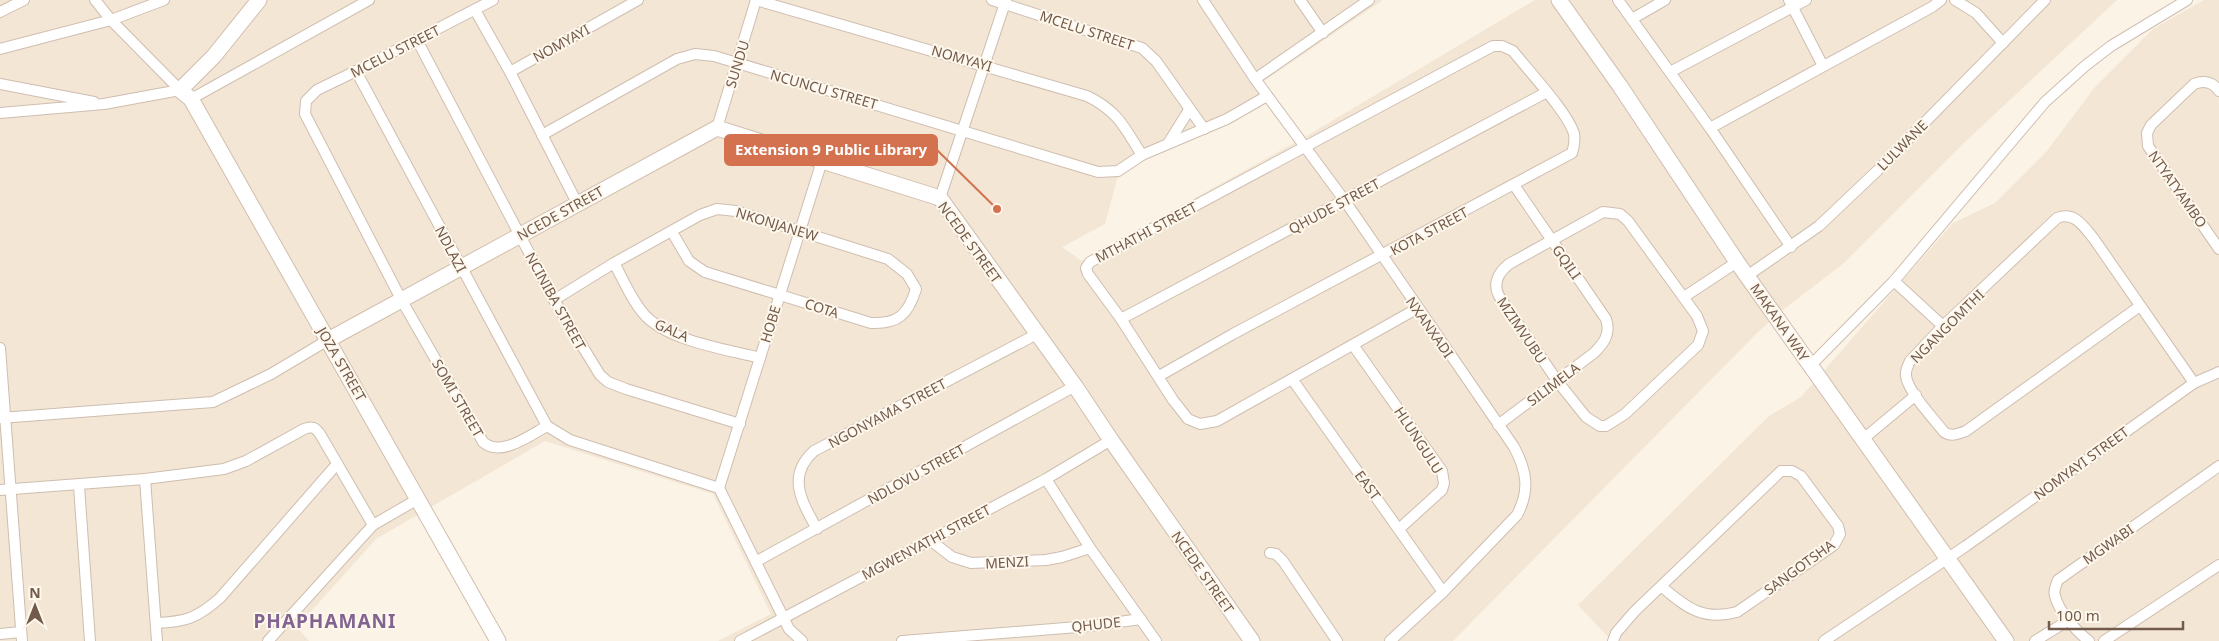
<svg xmlns="http://www.w3.org/2000/svg" width="2219" height="641" viewBox="0 0 2219 641" font-family="'Noto Sans',sans-serif">
<style>
.residential{fill:#f3e6d5}
.lines{fill:none;stroke-linecap:round;stroke-linejoin:round}
.street-casing{stroke:#cfbeb0;stroke-width:12}
.secondary-casing{stroke:#d1bead;stroke-width:17}
.street{stroke:#fff;stroke-width:10}
.secondary{stroke:#fff;stroke-width:15}
.labels{text-anchor:middle;dominant-baseline:central;stroke-width:4;stroke-linejoin:round;paint-order:stroke}
.street-label{font-size:14px;fill:#735b4c;stroke:#fef7ec}
.district-label{font-size:19px;font-weight:bold;letter-spacing:1px;fill:#826490;stroke:#fef7ec}
.leader{fill:none;stroke:#d47250;stroke-width:2}
.callout-dot{fill:#d47250;stroke:#fef7ec;stroke-width:2}
.callout{fill:#d47250;stroke:#d47250;stroke-width:2}
.callout-label{font-size:15px;text-anchor:middle;font-weight:bold;fill:#fff}
</style>
<rect width="100%" height="100%" fill="#fbf3e6"/>
<!-- residential -->
<g class="residential">
<polygon points="0,0 1383,0 1264,81 1274,95 1221,127 1143,160 1117,179 1105,224 1062,247 1082,261 1305,137 1535,0 2117,0 1967,140 1844,263 1784,309 1757,333 1453,641 718,641 771,614 713,494 545,441 376,539 297,627 309,641 0,641"/>
<polygon points="2204,0 2219,0 2219,641 1609,641 1609,638 1578,605 1769,416 1801,397 1953,223 1995,203 2046,152 2095,87 2153,29"/>
</g>
<g class="lines">
<defs>
<g id="street">
<polyline points="95,0 111,20 180,90"/>
<path d="M493,0L356,71L317,90L306,101L305,114L402,301L483,442C501,458 530,435 547,426"/>
<path d="M756,0L1087,96C1118,111 1124,127 1142,155"/>
<polyline points="992,0 1142,48 1156,61 1204,129"/>
<path d="M1203,0L1255,79L1345,201L1514,447C1527,471 1530,491 1517,515L1443,592L1390,641"/>
<polyline points="1300,0 1323,33"/>
<polyline points="1618,0 1710,128 1791,247"/>
<polyline points="1789,0 1823,66"/>
<polyline points="1955,0 1976,13 2003,43"/>
<polyline points="475,10 510,72 577,203"/>
<polyline points="0,12 24,0"/>
<polyline points="1632,19 1665,0"/>
<polyline points="417,40 554,300 600,375 608,382 626,389 740,424"/>
<polyline points="0,49 111,20 164,0"/>
<polyline points="356,71 547,426 570,440 719,488 789,629 802,641"/>
<polyline points="510,72 638,0"/>
<polyline points="1670,72 1806,0"/>
<polyline points="1255,79 1369,0"/>
<polyline points="0,84 94,102"/>
<path d="M2219,91C2213,82 2204,80 2194,84L2151,125L2147,133L2148,146L2219,249"/>
<polyline points="191,99 369,0"/>
<polyline points="0,113 104,104 180,90"/>
<polyline points="717,128 756,0"/>
<polyline points="1710,128 1932,7 1941,0"/>
<polyline points="542,135 677,59 695,54 714,56 1098,172 1118,171 1142,155 1227,119 1267,96"/>
<polyline points="1169,142 1189,110"/>
<polyline points="940,198 1006,0"/>
<path d="M1603,212L1620,214L1628,221L1697,316L1703,331L1698,345L1625,414L1606,426H1600L1586,417L1558,382L1499,296C1492,283 1499,272 1509,264Z"/>
<path d="M614,263C623,279 631,299 643,313C666,341 726,349 760,358"/>
<polyline points="1747,276 1819,226 1878,170 2045,0"/>
<polyline points="1894,281 1943,326"/>
<polyline points="1684,297 1737,262"/>
<path d="M554,300L614,263L700,215L717,209L736,211L888,259L907,274L916,289C908,315 898,324 871,323L705,272L689,261L672,232"/>
<path d="M2140,306L1966,431C1958,434 1951,437 1944,432C1934,419 1908,392 1906,376C1905,370 1908,366 1910,361L1943,326L2057,218C2075,211 2084,227 2094,239L2194,383"/>
<polyline points="1121,319 1547,92"/>
<polyline points="1353,345 1442,471 1444,483 1442,490 1399,529"/>
<polyline points="0,348 22,641"/>
<polyline points="1810,366 1894,281 2045,102 2085,66 2111,46 2187,0"/>
<path d="M1159,376L1233,334L1572,153C1574,147 1575,140 1574,134C1569,114 1527,69 1513,51L1502,46H1493L1090,262L1086,268L1088,274L1121,319L1173,400L1188,419L1200,424L1217,421L1418,308"/>
<polyline points="1292,379 1443,592"/>
<polyline points="0,418 213,402 271,374 328,340"/>
<path d="M1498,425L1594,353C1604,343 1611,334 1606,319L1514,185"/>
<polyline points="1862,440 1916,395"/>
<polyline points="145,479 157,641"/>
<polyline points="1046,479 1090,548 1156,641"/>
<polyline points="79,486 90,641"/>
<polyline points="719,488 822,161"/>
<path d="M0,490L145,479L224,469L246,461L304,429C312,426 315,427 320,434L373,525"/>
<path d="M817,529C802,502 786,476 814,451L1037,334"/>
<polyline points="930,540 952,557 971,563 1046,560 1062,557 1090,548"/>
<polyline points="1270,553 1276,554 1283,561 1337,641"/>
<polyline points="757,561 1075,386"/>
<path d="M156,623C186,622 197,618 220,598L337,464"/>
<polyline points="0,634 21,632"/>
<polyline points="268,641 373,525 418,499"/>
<polyline points="740,641 1046,479 1111,440"/>
<polyline points="902,641 1090,626 1141,619"/>
<path d="M1613,641L1616,633L1634,612L1781,471H1792L1801,476L1838,526L1840,534L1834,545L1737,612C1703,621 1687,608 1662,587"/>
<polyline points="1824,641 1966,546 2194,383 2219,372"/>
<polyline points="2035,641 2069,620"/>
<path d="M2089,641C2076,631 2059,612 2055,596C2053,590 2056,585 2058,580L2219,466"/>
<polyline points="2104,641 2219,565"/>
</g>
<g id="secondary">
<polyline points="259,0 214,56 180,90 191,99 498,641"/>
<polyline points="1559,0 1620,86 1737,262 2006,641"/>
<polyline points="328,340 717,128 940,198 1075,386 1111,440 1252,641"/>
</g>
</defs>
<!-- street casing -->
<use href="#street" class="street-casing"/>
<!-- secondary casing -->
<use href="#secondary" class="secondary-casing"/>
<!-- street -->
<use href="#street" class="street"/>
<!-- secondary -->
<use href="#secondary" class="secondary"/>
</g>
<g class="labels">
<!-- street labels -->
<g class="street-label">
<text transform="translate(1087 30) rotate(18)">MCELU STREET</text>
<text transform="translate(561 43) rotate(-29)">NOMYAYI</text>
<text transform="translate(395 51) rotate(-27)">MCELU STREET</text>
<text transform="translate(962 58) rotate(16)">NOMYAYI</text>
<text transform="translate(737 64) rotate(-73)">SUNDU</text>
<text transform="translate(824 89) rotate(16)">NCUNCU STREET</text>
<text transform="translate(1902 145) rotate(-45)">LULWANE</text>
<text transform="translate(2178 189) rotate(55)">NTYATYAMBO</text>
<text transform="translate(1334 206) rotate(-28)">QHUDE STREET</text>
<text transform="translate(560 213) rotate(-29)">NCEDE STREET</text>
<text transform="translate(777 224) rotate(17)">NKONJANEW</text>
<text transform="translate(1429 231) rotate(-28)">KOTA STREET</text>
<text transform="translate(1146 232) rotate(-28)">MTHATHI STREET</text>
<text transform="translate(970 242) rotate(54)">NCEDE STREET</text>
<text transform="translate(451 249) rotate(62)">NDLAZI</text>
<text transform="translate(1567 262) rotate(55)">GQILI</text>
<text transform="translate(556 301) rotate(61)">NCINIBA STREET</text>
<text transform="translate(822 308) rotate(18)">COTA</text>
<text transform="translate(1780 322) rotate(55)">MAKANA WAY</text>
<text transform="translate(770 324) rotate(-73)">HOBE</text>
<text transform="translate(1947 326) rotate(-45)">NGANGOMTHI</text>
<text transform="translate(1430 327) rotate(55)">NXANXADI</text>
<text transform="translate(672 330) rotate(24)">GALA</text>
<text transform="translate(1522 330) rotate(56)">MZIMVUBU</text>
<text transform="translate(342 364) rotate(60)">JOZA STREET</text>
<text transform="translate(1553 384) rotate(-37)">SILIMELA</text>
<text transform="translate(458 398) rotate(60)">SOMI STREET</text>
<text transform="translate(887 413) rotate(-28)">NGONYAMA STREET</text>
<text transform="translate(1419 440) rotate(57)">HLUNGULU</text>
<text transform="translate(2081 463) rotate(-36)">NOMYAYI STREET</text>
<text transform="translate(916 474) rotate(-29)">NDLOVU STREET</text>
<text transform="translate(1368 485) rotate(54)">EAST</text>
<text transform="translate(926 542) rotate(-28)">MGWENYATHI STREET</text>
<text transform="translate(2108 544) rotate(-35)">MGWABI</text>
<text transform="translate(1007 562) rotate(-3)">MENZI</text>
<text transform="translate(1799 567) rotate(-36)">SANGOTSHA</text>
<text transform="translate(1203 572) rotate(55)">NCEDE STREET</text>
<text transform="translate(1096 624) rotate(-6)">QHUDE</text>
</g>
<!-- district labels -->
<g class="district-label">
<text x="325" y="621">PHAPHAMANI</text>
</g>
</g>
<!-- callouts -->
<path class="leader" d="M997 209L937 150"/>
<circle class="callout-dot" cx="997" cy="209" r="5"/>
<rect class="callout" x="725" y="135" width="212" height="30" rx="5"/>
<g class="callout-label">
<text x="831" y="155">Extension 9 Public Library</text>
</g>
<!-- north arrow -->
<g transform="translate(35 606)" stroke="#fef7ec" stroke-width="4" paint-order="stroke">
<path d="M0-4L9 19L0 12L-9 19Z" fill="#735b4c"/>
<text y="-8" font-size="14" font-weight="bold" text-anchor="middle" fill="#735b4c">N</text>
</g>
<!-- scale -->
<path d="M2049 621v8h134v-8" fill="none" stroke="#735b4c" stroke-width="2.5"/>
<text x="2056" y="621" font-size="15" fill="#735b4c" stroke="#fef7ec" stroke-width="4" paint-order="stroke">100 m</text>
</svg>
